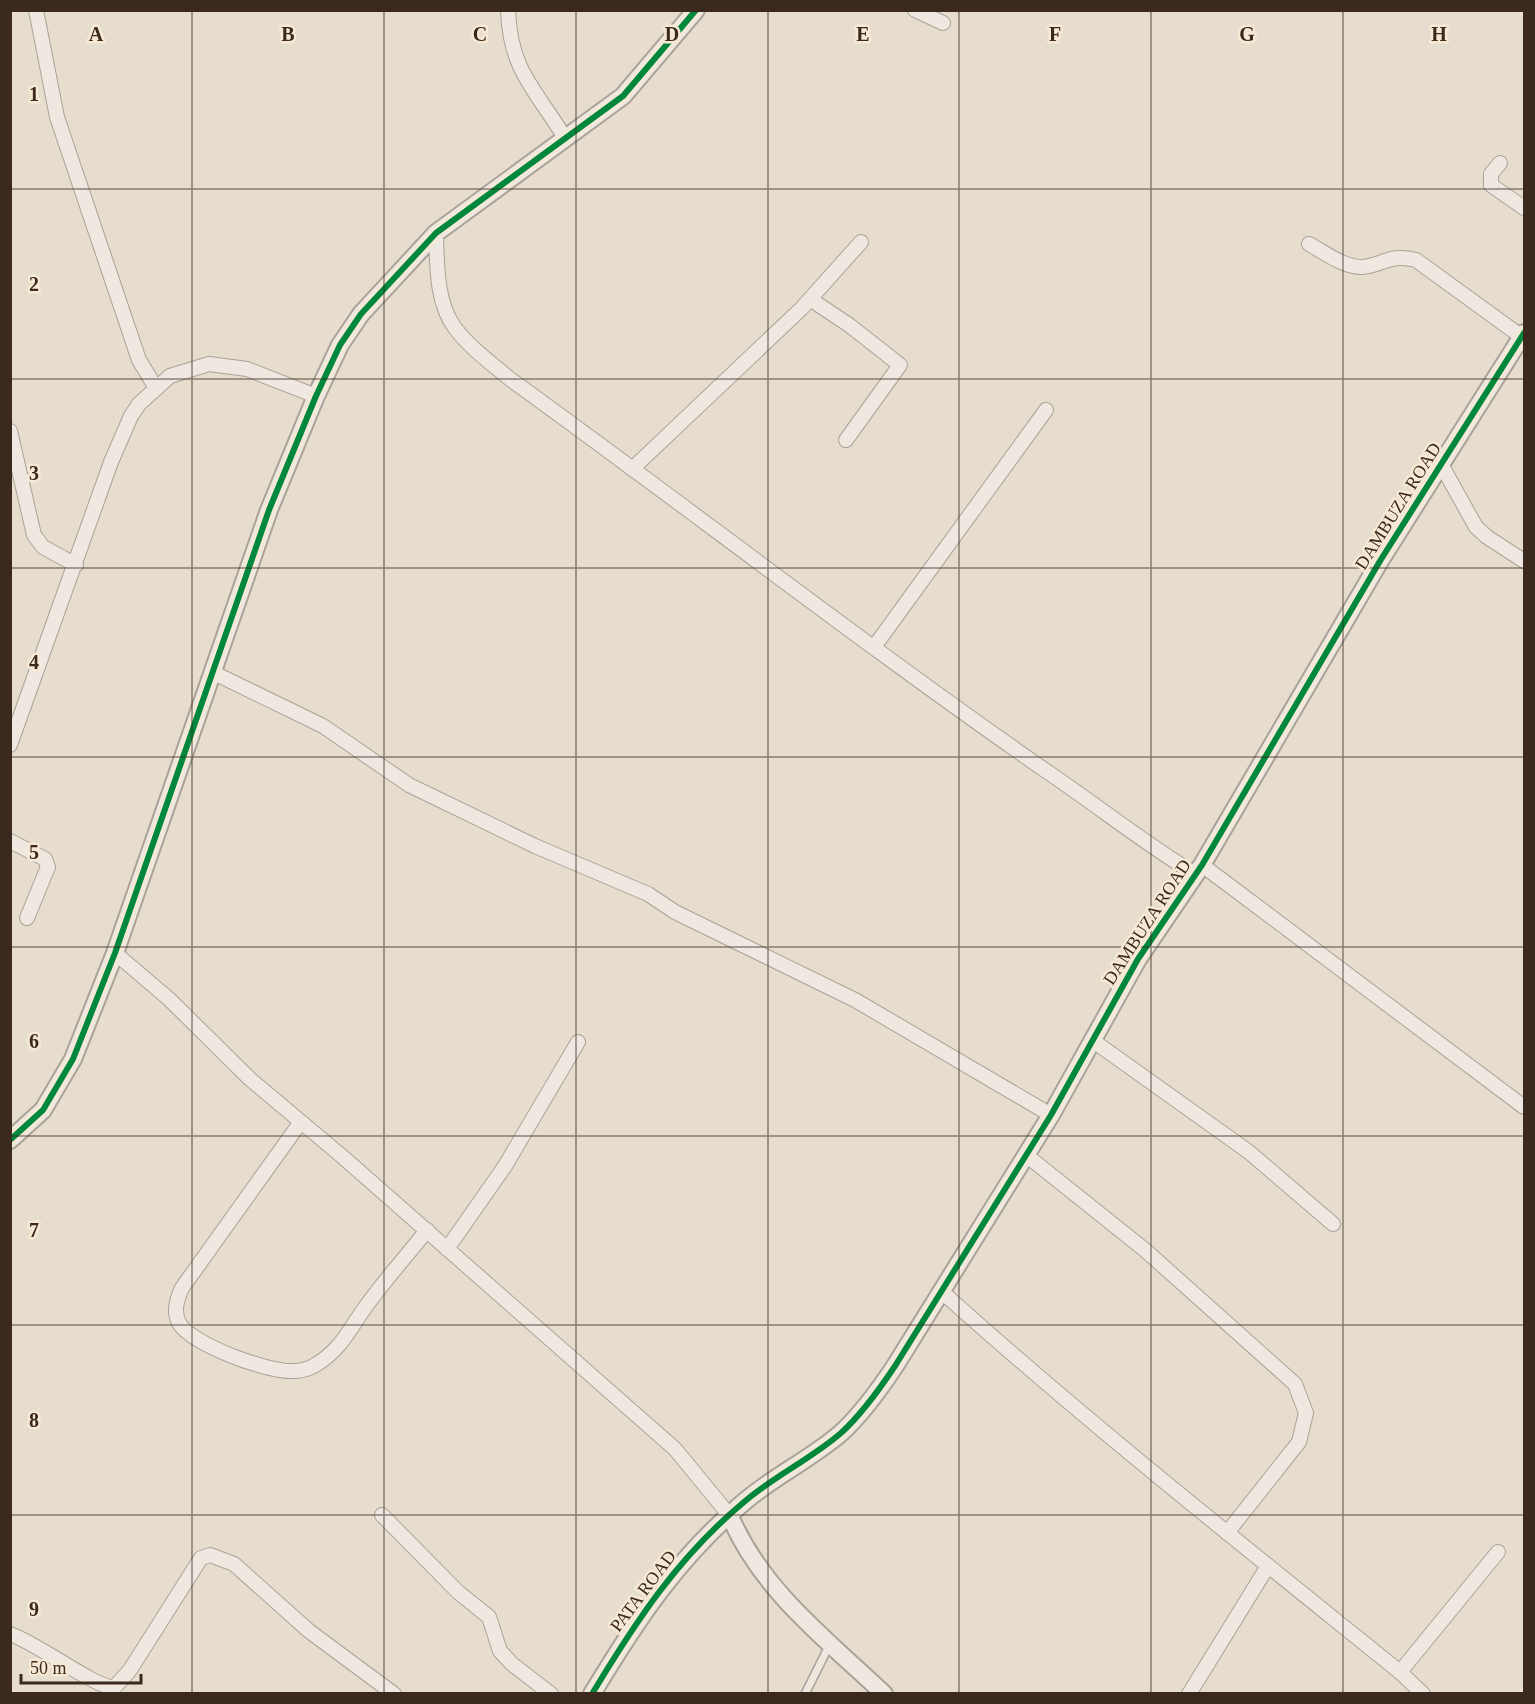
<svg xmlns="http://www.w3.org/2000/svg" width="1535" height="1704" viewBox="0 0 1535 1704" font-family="Georgia,serif">
<style>
.lines{fill:none;stroke-linecap:round;stroke-linejoin:round}
.service-casing{stroke:#aba297;stroke-width:10}
.minor-casing{stroke:#aba297;stroke-width:16}
.tertiary-casing{stroke:#aba297;stroke-width:20}
.service{stroke:#eee8e0;stroke-width:7}
.minor{stroke:#eee8e0;stroke-width:14}
.tertiary{stroke:#eee8e0;stroke-width:16}
.cycleway-casing{stroke:#f7e9d4;stroke-width:10}
.cycleway{stroke:#00873e;stroke-width:6}
.grid{fill:none;stroke:#3b291e;stroke-width:1.5;stroke-opacity:0.55}
.labels{text-anchor:middle;dominant-baseline:central;stroke-width:5;stroke-linejoin:round;paint-order:stroke}
.street-label{font-size:18px;fill:#3b291e;stroke:#f7e9d4}
.grid-label{font-size:20px;text-anchor:middle;font-weight:bold;fill:#3b291e;stroke:#f7e9d4;stroke-width:5;stroke-linejoin:round;paint-order:stroke}
</style>
<rect width="100%" height="100%" fill="#e6ddce"/>
<g class="lines">
<defs>
<polyline id="service" points="805,1694 830,1644"/>
<g id="minor">
<polyline points="36,10 57,117 139,360 156,388"/>
<path d="M508,10C510,71 536,90 565,138"/>
<polyline points="915,10 943,23"/>
<polyline points="1500,163 1491,174 1491,185 1524,208"/>
<path d="M436,233C437,263 436,303 455,328C470,348 491,363 510,379C690,509 866,646 1049,773C1098,806 1144,843 1195,874"/>
<path d="M1309,244C1324,252 1343,267 1361,267C1383,266 1388,253 1416,260L1522,337"/>
<polyline points="810,299 849,325 900,365 846,440"/>
<polyline points="10,431 34,535 43,547 76,565"/>
<polyline points="1442,466 1476,527 1487,537 1524,561"/>
<polyline points="632,469 802,308 861,242"/>
<polyline points="874,647 1046,410"/>
<polyline points="214,673 323,726 409,785 535,846 648,894 675,912 855,1000 1051,1115"/>
<polyline points="10,745 111,462 131,416 139,404 170,376 209,364 247,369 316,396"/>
<polyline points="10,841 45,859 48,867 27,918"/>
<polyline points="1202,865 1524,1107"/>
<polyline points="115,953 169,999 250,1079 344,1158 675,1449 730,1516"/>
<polyline points="1092,1040 1249,1152 1333,1224"/>
<path d="M300,1123L182,1288C177,1299 173,1311 179,1323C192,1345 269,1373 295,1371C303,1371 313,1367 320,1362C341,1348 350,1329 364,1309C383,1282 406,1257 427,1230"/>
<polyline points="1026,1155 1145,1250 1295,1384 1306,1413 1299,1442 1227,1533"/>
<polyline points="447,1249 505,1166 578,1042"/>
<path d="M941,1291C1089,1424 1245,1547 1400,1672L1423,1694"/>
<polyline points="382,1515 458,1592 489,1617 500,1651 512,1664 551,1694"/>
<path d="M10,1634C39,1644 91,1685 114,1688L130,1670L201,1558L210,1555L234,1564L309,1631L394,1694"/>
<polyline points="1400,1672 1498,1552"/>
<polyline points="1189,1694 1268,1566"/>
</g>
<g id="tertiary">
<polyline points="10,1140 43,1110 73,1059 115,953 269,510 316,396 340,345 361,314 436,233 623,96 696,10"/>
<path d="M730,1516C761,1590 827,1640 884,1694"/>
<path d="M592,1694C636,1621 678,1557 744,1502C774,1476 811,1459 841,1433C862,1414 879,1390 895,1366L1051,1115L1138,959L1202,865L1380,561L1524,333"/>
</g>
</defs>
<!-- service casing -->
<use href="#service" class="service-casing"/>
<!-- minor casing -->
<use href="#minor" class="minor-casing"/>
<!-- tertiary casing -->
<use href="#tertiary" class="tertiary-casing"/>
<!-- service -->
<use href="#service" class="service"/>
<!-- minor -->
<use href="#minor" class="minor"/>
<!-- tertiary -->
<use href="#tertiary" class="tertiary"/>
<defs>
<g id="cycleway">
<polyline points="10,1140 43,1110 73,1059 115,953 269,510 316,396 340,345 361,314 436,233 623,96 696,10"/>
<path d="M592,1694C636,1621 678,1557 744,1502C774,1476 811,1459 841,1433C862,1414 879,1390 895,1366L1051,1115L1138,959L1202,865L1380,561L1524,333"/>
</g>
</defs>
<!-- cycleway casing -->
<use href="#cycleway" class="cycleway-casing"/>
<!-- cycleway -->
<use href="#cycleway" class="cycleway"/>
</g>
<!-- grid -->
<path class="grid" d="M192,10V1694M384,10V1694M576,10V1694M768,10V1694M959,10V1694M1151,10V1694M1343,10V1694M10,189H1524M10,379H1524M10,568H1524M10,757H1524M10,947H1524M10,1136H1524M10,1325H1524M10,1515H1524"/>
<g class="labels">
<!-- street labels -->
<g class="street-label">
<text transform="translate(1398 506) rotate(-58)">DAMBUZA ROAD</text>
<text transform="translate(1147 922) rotate(-57)">DAMBUZA ROAD</text>
<text transform="translate(643 1591) rotate(-53)">PATA ROAD</text>
</g>
</g>
<g class="grid-label">
<text x="96" y="41">A</text>
<text x="288" y="41">B</text>
<text x="480" y="41">C</text>
<text x="672" y="41">D</text>
<text x="863" y="41">E</text>
<text x="1055" y="41">F</text>
<text x="1247" y="41">G</text>
<text x="1439" y="41">H</text>
<text x="34" y="101">1</text>
<text x="34" y="291">2</text>
<text x="34" y="480">3</text>
<text x="34" y="669">4</text>
<text x="34" y="859">5</text>
<text x="34" y="1048">6</text>
<text x="34" y="1237">7</text>
<text x="34" y="1427">8</text>
<text x="34" y="1616">9</text>
</g>
<!-- border -->
<rect width="1535" height="1704" fill="none" stroke="#3b291e" stroke-width="24"/>
<!-- scale -->
<path d="M21 1674v9h120v-9" fill="none" stroke="#3b291e" stroke-width="3"/>
<text x="30" y="1674" font-size="18" fill="#3b291e" stroke="#f7e9d4" stroke-width="4.5" paint-order="stroke">50 m</text>
</svg>
